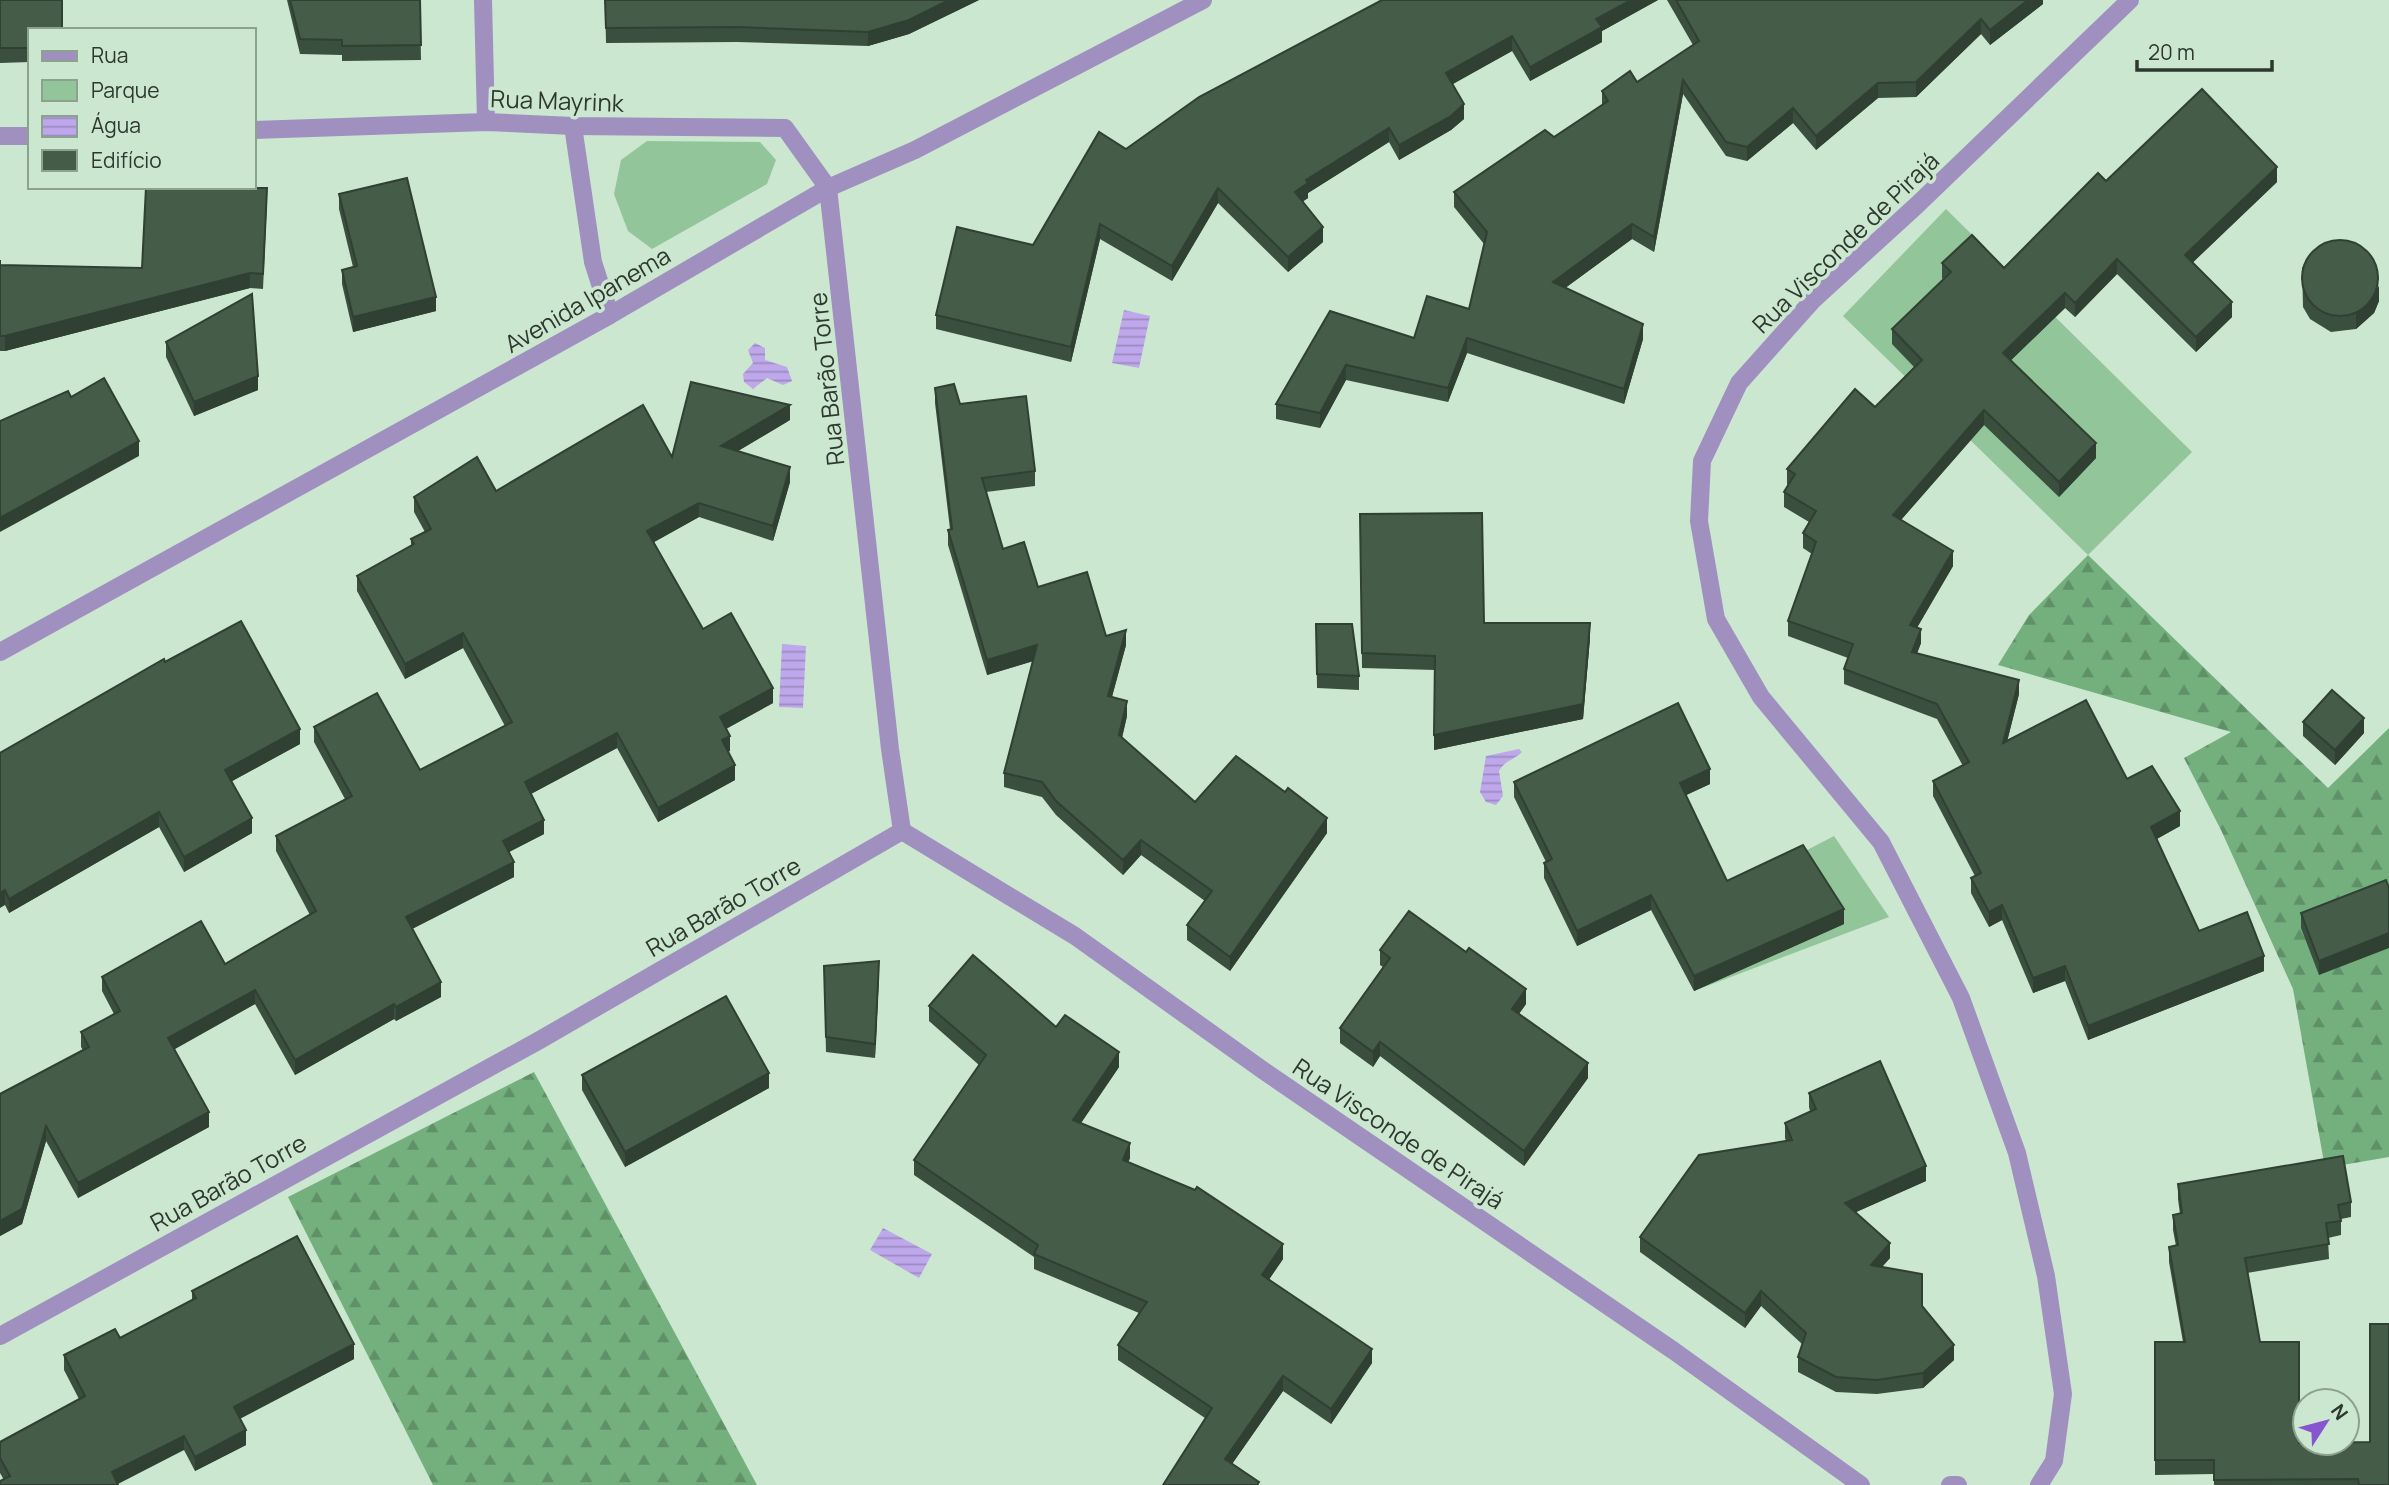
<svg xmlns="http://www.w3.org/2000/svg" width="2389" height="1485" viewBox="0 0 2389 1485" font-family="Manrope,sans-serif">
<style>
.green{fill:#92c59a}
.forest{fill:url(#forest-firs)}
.water{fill:url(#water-rules)}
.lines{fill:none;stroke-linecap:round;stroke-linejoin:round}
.minor{stroke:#a090c0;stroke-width:18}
.wall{fill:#3a4f3e}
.shaded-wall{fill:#304032}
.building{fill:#445c48;stroke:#304032;stroke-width:2}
.labels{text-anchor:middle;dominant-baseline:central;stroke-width:7;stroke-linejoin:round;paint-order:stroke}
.street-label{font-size:24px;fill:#2e382f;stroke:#cce7cf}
</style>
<defs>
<pattern id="forest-firs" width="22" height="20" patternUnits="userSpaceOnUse" patternTransform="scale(1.75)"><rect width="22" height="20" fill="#73b07d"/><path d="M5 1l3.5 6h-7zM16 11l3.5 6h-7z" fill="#5f9067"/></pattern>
<pattern id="water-rules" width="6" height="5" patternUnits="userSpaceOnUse" patternTransform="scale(1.75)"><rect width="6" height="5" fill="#bea8eb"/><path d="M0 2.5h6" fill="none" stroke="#9b8abf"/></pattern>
</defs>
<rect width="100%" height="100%" fill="#cce7cf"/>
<!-- green -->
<g class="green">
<polygon points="647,141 760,142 776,160 767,184 652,249 628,231 614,194 621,160"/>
<polygon points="1946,209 2192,452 2088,555 1843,316"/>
<polygon points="1834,836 1889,917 1694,991 1660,927"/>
</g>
<!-- forest -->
<g class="forest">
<polygon points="2088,555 2328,788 2389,728 2389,1157 2325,1168 2293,989 2221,830 2184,758 2231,732 1998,665 2029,615"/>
<polygon points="534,1072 757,1485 433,1485 288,1197"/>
</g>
<!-- water -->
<g class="water">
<polygon points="1124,310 1150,316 1139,368 1112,363"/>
<polygon points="755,343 765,348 765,360 787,367 792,381 783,385 767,378 753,389 744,382 743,374 753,363 748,350"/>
<polygon points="782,644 806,646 803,708 779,707"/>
<path d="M1519,749L1522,752C1514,760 1505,760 1499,771L1503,796L1496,805L1486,802L1480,792L1486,756Z"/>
<polygon points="883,1228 932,1254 919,1278 870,1250"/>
</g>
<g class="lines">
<!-- minor -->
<g class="minor">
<polyline points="483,0 486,122"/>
<polyline points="573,126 593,262 610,315"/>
<polyline points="0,136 30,136"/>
<polyline points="0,652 610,315 828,188 915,150 1203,0"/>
<polyline points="902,831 1075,936 1264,1071 1674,1351 1861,1485"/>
<polyline points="0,1336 538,1041 902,831 890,749 828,188 785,128 573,126 486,122 254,130"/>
<polyline points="1950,1485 1958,1485"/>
<polyline points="2039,1485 2054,1461 2063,1394 2046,1276 2017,1153 1961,998 1881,842 1761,697 1716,619 1699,521 1702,461 1739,383 1813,300 1917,205 2130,0"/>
</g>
</g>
<!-- wall -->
<g class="wall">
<polygon points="0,0 30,30 30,62 0,63"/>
<polygon points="287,0 420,0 421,60 342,61 342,55 300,54"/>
<polygon points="605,0 979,0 909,34 868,46 737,42 606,43"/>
<polygon points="1382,0 1658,0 1602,31 1602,42 1530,81 1512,51 1452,84 1464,119 1451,130 1399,160 1389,142 1308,193 1308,198 1303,201 1323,242 1288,272 1218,203 1172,281 1100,239 1071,362 936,329 936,315 1033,245 1126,149"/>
<polygon points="1667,0 2043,0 2043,4 1990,45 1981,34 1916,97 1878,98 1816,150 1793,123 1747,161 1726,156 1683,94 1654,252 1632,239 1565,288 1643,339 1624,404 1467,353 1448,402 1346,380 1320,428 1276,419 1276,404 1330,311 1414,338 1469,309 1484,244 1454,207 1454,192 1554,137 1602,105 1602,91 1637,82 1693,45"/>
<polygon points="2106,181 2277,182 2192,263 2232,317 2196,352 2117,274 2075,317 2065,308 2010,361 2096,458 2059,497 1984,425 1901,520 1953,566 1917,627 1921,643 1917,653 2019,694 2007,741 2127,779 2180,826 2157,839 2199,931 2264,971 2088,1040 2065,981 2033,993 2002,920 1989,927 1971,893 1971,878 1975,876 1933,796 1933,781 1963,766 1937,719 1844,684 1844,669 1848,658 1788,636 1788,621 1812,554 1803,548 1803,533 1809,522 1784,507 1784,492 1788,485 1787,484 1787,469 1875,407 1914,367 1892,344 1892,329 1943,279 1942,278 1942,263 2004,268"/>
<polygon points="339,194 436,311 353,332 342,284 342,270 353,267 339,209"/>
<polygon points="267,202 263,289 250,288 5,351 0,351 0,260 0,265 142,268"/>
<polygon points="2302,267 2379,301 2374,313 2356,329 2331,332 2310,319 2303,307"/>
<polygon points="166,342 258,390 194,416 166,357"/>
<polygon points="935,388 960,404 1035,471 1035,486 986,492 1003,549 1038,587 1106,636 1126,645 1112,697 1127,716 1122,738 1195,802 1327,833 1230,971 1187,940 1187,925 1205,901 1141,855 1123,875 1056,815 1042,797 1004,787 1004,773 1033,661 987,675 948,545 948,530 950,529 935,403"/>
<polygon points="790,420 738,451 790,482 773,541 699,517 654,542 703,629 773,703 726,729 730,751 728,751 735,780 658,822 617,748 531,794 544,834 509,852 514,877 412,929 441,997 396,1021 394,1019 295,1075 255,1004 174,1049 209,1127 78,1198 46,1141 22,1224 0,1236 0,1094 83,1050 81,1047 81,1032 114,1014 102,991 102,977 225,964 310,915 276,851 276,836 345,799 314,742 314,727 420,770 505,726 463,648 405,679 357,591 357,576 411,546 411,539 425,532 414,512 414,497 496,491 672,457"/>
<polygon points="1360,514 1484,623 1590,638 1583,719 1434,750 1435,670 1362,668"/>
<polygon points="1316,624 1359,676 1359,690 1317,688"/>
<polygon points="165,662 300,744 232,781 252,833 184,872 159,827 9,913 5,905 0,753"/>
<polygon points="2303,722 2364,733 2335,765 2303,736"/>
<polygon points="1514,782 1710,784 1686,795 1727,881 1844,924 1694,991 1651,910 1577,946 1544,878 1544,863 1546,862 1514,797"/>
<polygon points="2386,880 2319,975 2301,928 2301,913"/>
<polygon points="1380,950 1526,1004 1519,1014 1588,1078 1524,1166 1380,1056 1373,1067 1340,1043 1340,1028 1383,967 1380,965"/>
<polygon points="824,966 879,975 875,1058 826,1052"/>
<polygon points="929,1006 1056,1027 1119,1067 1080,1124 1130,1158 1128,1162 1283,1259 1269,1279 1372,1363 1331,1424 1283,1391 1232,1464 1259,1485 1163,1485 1205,1418 1118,1360 1118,1345 1139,1313 1034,1269 1034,1257 914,1175 914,1160 979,1065 929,1021"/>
<polygon points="582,1075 769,1088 625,1167 582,1090"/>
<polygon points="1809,1093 1926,1181 1856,1212 1890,1258 1882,1267 1922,1307 1954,1360 1923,1388 1877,1394 1836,1392 1798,1372 1798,1357 1802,1344 1761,1306 1745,1328 1640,1252 1640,1237 1786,1141 1785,1138 1785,1123 1810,1111 1809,1107"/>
<polygon points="2178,1184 2351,1202 2351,1217 2341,1219 2341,1235 2328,1238 2329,1259 2247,1273 2260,1342 2299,1443 2389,1485 2214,1485 2214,1474 2155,1475 2155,1342 2183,1342 2169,1262 2169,1247 2176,1246 2173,1230 2173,1215 2180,1214 2178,1199"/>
<polygon points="192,1291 354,1359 240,1418 246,1445 195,1471 184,1450 4,1480 0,1473 0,1442 79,1399 64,1370 64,1355 120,1338 192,1300"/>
</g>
<!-- shaded-wall -->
<g class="shaded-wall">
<polygon points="949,0 979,0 909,34 868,46 868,32"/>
<polygon points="1631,0 1658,0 1602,31 1602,42 1530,81 1530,67 1596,19"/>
<polygon points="2028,0 2043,0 2043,4 1990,45 1990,30"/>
<polygon points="1981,19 1981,34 1916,97 1916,82"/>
<polygon points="1512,36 1512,51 1446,88 1446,73"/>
<polygon points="1683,80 1683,94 1654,252 1654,237"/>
<polygon points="1878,83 1878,98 1816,150 1816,136"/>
<polygon points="1464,104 1464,119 1451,130 1399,160 1399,145"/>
<polygon points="1793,108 1793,123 1747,161 1747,147"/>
<polygon points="1389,128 1389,142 1308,193 1308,198 1295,207 1295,192 1306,180"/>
<polygon points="2277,167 2277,182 2185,270 2185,255"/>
<polygon points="1218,188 1218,203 1172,281 1172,266"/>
<polygon points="1100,224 1100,239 1071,362 1071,347"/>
<polygon points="1632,224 1632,239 1553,297 1553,282"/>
<polygon points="1323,227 1323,242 1288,272 1288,257"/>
<polygon points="2117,259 2117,274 2075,317 2075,303"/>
<polygon points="250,273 250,288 5,351 5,336"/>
<polygon points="2379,286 2379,301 2374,313 2356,329 2356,314"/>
<polygon points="2065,293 2065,308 2003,368 2003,353"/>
<polygon points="436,297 436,311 353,332 353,317"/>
<polygon points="2232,302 2232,317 2196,352 2196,337"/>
<polygon points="1643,324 1643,339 1624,404 1624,389"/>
<polygon points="1467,338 1467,353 1448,402 1448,388"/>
<polygon points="1346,365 1346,380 1320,428 1320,413"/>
<polygon points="258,376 258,390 194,416 194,402"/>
<polygon points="790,405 790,420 721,461 721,446"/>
<polygon points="1984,410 1984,425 1893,529 1893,515"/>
<polygon points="139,441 139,456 0,532 0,518"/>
<polygon points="2096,443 2096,458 2059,497 2059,482"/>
<polygon points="790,467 790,482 773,541 773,526"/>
<polygon points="699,503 699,517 647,546 647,531"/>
<polygon points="1953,551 1953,566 1910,640 1910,625"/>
<polygon points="1590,623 1590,638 1583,719 1434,750 1434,735"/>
<polygon points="1921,629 1921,643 1912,667 1912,652"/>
<polygon points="1126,630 1126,645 1108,711 1108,696"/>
<polygon points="463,633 463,648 405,679 405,664"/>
<polygon points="1037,645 1037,660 987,675 987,660"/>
<polygon points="2019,680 2019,694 2003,758 2003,743"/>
<polygon points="773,688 773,703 720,732 720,717"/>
<polygon points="1127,701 1127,716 1119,750 1119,735"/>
<polygon points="2364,718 2364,733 2335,765 2335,750"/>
<polygon points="300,729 300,744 225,785 225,770"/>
<polygon points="617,733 617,748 525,797 525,782"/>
<polygon points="730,736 730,751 722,755 722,740"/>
<polygon points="735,765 735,780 658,822 658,808"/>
<polygon points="1710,769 1710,784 1680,798 1680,783"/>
<polygon points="2180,811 2180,826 2151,842 2151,827"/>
<polygon points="159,812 159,827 9,913 9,899"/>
<polygon points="252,818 252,833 184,872 184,857"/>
<polygon points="1327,818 1327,833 1230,971 1230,957"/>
<polygon points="544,820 544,834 503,855 503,841"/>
<polygon points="1141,840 1141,855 1123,875 1123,860"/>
<polygon points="514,862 514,877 406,932 406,917"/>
<polygon points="5,890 5,905 0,908 0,893"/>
<polygon points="1651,895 1651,910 1577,946 1577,931"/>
<polygon points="2002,905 2002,920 1989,927 1989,912"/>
<polygon points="1844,909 1844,924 1694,991 1694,976"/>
<polygon points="2389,933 2389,948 2319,975 2319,961"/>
<polygon points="2264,956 2264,971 2088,1040 2088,1026"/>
<polygon points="879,961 879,975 875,1058 875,1044"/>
<polygon points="2065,966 2065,981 2033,993 2033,978"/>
<polygon points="441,982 441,997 396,1021 396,1007"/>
<polygon points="1526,989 1526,1004 1512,1023 1512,1009"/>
<polygon points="255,990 255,1004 168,1053 168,1038"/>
<polygon points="394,1004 394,1019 295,1075 295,1060"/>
<polygon points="1380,1042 1380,1056 1373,1067 1373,1052"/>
<polygon points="1119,1052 1119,1067 1073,1135 1073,1120"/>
<polygon points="1588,1063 1588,1078 1524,1166 1524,1151"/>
<polygon points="769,1073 769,1088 625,1167 625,1152"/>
<polygon points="209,1112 209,1127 78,1198 78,1183"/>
<polygon points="46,1126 46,1141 22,1224 0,1236 0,1221"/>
<polygon points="1130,1143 1130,1158 1123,1175 1123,1160"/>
<polygon points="1926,1166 1926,1181 1845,1217 1845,1203"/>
<polygon points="1890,1243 1890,1258 1871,1279 1871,1265"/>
<polygon points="1283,1244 1283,1259 1262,1290 1262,1275"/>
<polygon points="1761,1291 1761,1306 1745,1328 1745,1313"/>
<polygon points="354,1344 354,1359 234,1422 234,1407"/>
<polygon points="1954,1345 1954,1360 1923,1388 1923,1373"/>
<polygon points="1372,1349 1372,1363 1331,1424 1331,1409"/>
<polygon points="1283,1376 1283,1391 1225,1474 1225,1459"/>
<polygon points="246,1430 246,1445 195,1471 195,1457"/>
<polygon points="184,1436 184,1450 116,1485 112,1472"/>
</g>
<!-- building -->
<g class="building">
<polygon points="0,0 62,0 62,30 30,30 30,48 0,48"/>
<polygon points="290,0 420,0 421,45 342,46 342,40 300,39"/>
<polygon points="605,0 949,0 909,20 868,32 737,27 606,28"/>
<polygon points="1382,0 1631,0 1596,19 1602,27 1530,67 1512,36 1446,73 1464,104 1451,116 1399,145 1389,128 1306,180 1308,183 1295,192 1323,227 1288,257 1218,188 1172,266 1100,224 1071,347 936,315 957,227 1033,245 1099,132 1126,149 1199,97"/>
<polygon points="1676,0 2028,0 1990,30 1981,19 1916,82 1878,83 1816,136 1793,108 1747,147 1726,142 1683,80 1654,237 1632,224 1553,282 1643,324 1624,389 1467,338 1448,388 1346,365 1320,413 1276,404 1330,311 1414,338 1427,296 1469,309 1487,232 1454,192 1545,130 1554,137 1608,101 1602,91 1630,71 1637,82 1699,41"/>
<polygon points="2202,89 2277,167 2185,255 2232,302 2196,337 2117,259 2075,303 2065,293 2003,353 2096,443 2059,482 1984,410 1893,515 1953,551 1910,625 1921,629 1912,652 2019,680 2003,743 2086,700 2127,779 2152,766 2180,811 2151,827 2199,931 2247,912 2264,956 2088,1026 2065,966 2033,978 2002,905 1989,912 1971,878 1981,873 1933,781 1969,762 1937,704 1844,669 1853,644 1788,621 1816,542 1803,533 1816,511 1784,492 1795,474 1787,469 1855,389 1875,407 1922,360 1892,329 1951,272 1942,263 1972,235 2004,268 2098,173 2106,181"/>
<polygon points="407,178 436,297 353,317 342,270 357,266 339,194"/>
<polygon points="146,187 267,188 263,274 250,273 5,336 0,336 0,260 0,265 142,268"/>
<circle cx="2340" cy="278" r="38"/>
<polygon points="252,294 258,376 194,402 166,342"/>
<polygon points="104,378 139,441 0,518 0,421 68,391 71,397"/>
<polygon points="691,382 790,405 721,446 790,467 773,526 699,503 647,531 703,629 731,613 773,688 720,717 730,736 722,740 735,765 658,808 617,733 525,782 544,820 503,841 514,862 406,917 441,982 396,1007 394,1004 295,1060 255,990 168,1038 209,1112 78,1183 46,1126 22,1209 0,1221 0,1094 89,1047 81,1032 120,1011 102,977 201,921 225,964 316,911 276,836 352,796 314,727 377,693 420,770 512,722 463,633 405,664 357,576 414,544 411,539 431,529 414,497 477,457 496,491 643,405 672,457"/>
<polygon points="954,384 960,404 1026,396 1035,471 982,478 1003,549 1024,542 1038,587 1087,572 1106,636 1126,630 1108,696 1127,701 1119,735 1195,802 1236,756 1285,792 1288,788 1327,818 1230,957 1187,925 1212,891 1141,840 1123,860 1056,801 1042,782 1004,773 1037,645 987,660 948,530 952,529 935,388"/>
<polygon points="1482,513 1484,623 1590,623 1583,704 1434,735 1435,656 1362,653 1360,514"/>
<polygon points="241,621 300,729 225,770 252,818 184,857 159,812 9,899 5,890 0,893 0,753 164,659 165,662"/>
<polygon points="1316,624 1352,624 1359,676 1317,674"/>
<polygon points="2332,690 2364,718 2335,750 2303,722"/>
<polygon points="1678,703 1710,769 1680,783 1727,881 1803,845 1844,909 1694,976 1651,895 1577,931 1544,863 1552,859 1514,782"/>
<polygon points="2386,880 2389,888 2389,933 2319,961 2301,913"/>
<polygon points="1409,911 1466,952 1469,948 1526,989 1512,1009 1588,1063 1524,1151 1380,1042 1373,1052 1340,1028 1390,958 1380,950"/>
<polygon points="973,955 1056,1027 1065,1015 1119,1052 1073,1120 1130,1143 1123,1160 1195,1190 1197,1187 1283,1244 1262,1275 1372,1349 1331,1409 1283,1376 1225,1459 1259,1482 1257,1485 1163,1485 1212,1408 1118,1345 1147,1302 1034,1254 1038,1245 914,1160 986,1055 929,1006"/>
<polygon points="879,961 875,1044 826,1037 824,966"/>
<polygon points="726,996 769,1073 625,1152 582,1075"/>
<polygon points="1880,1061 1926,1166 1845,1203 1890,1243 1871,1265 1922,1274 1922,1306 1954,1345 1923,1373 1877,1380 1836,1377 1798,1357 1806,1333 1761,1291 1745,1313 1640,1237 1699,1155 1792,1140 1785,1123 1816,1109 1809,1093"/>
<polygon points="2343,1156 2351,1202 2338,1205 2341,1221 2326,1223 2329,1244 2245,1258 2260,1342 2299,1342 2299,1443 2370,1442 2370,1324 2389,1324 2389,1485 2359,1485 2358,1479 2214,1480 2214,1460 2155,1460 2155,1342 2185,1342 2169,1247 2178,1245 2173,1215 2182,1213 2178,1184"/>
<polygon points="297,1236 354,1344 234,1407 246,1430 195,1457 184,1436 112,1472 118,1485 0,1485 0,1481 10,1476 0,1458 0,1442 85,1396 64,1355 115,1329 120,1338 196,1298 192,1291"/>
</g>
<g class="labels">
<!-- street labels -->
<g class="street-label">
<text transform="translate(557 100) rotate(2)">Rua Mayrink</text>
<text transform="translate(1845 242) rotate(-44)">Rua Visconde de Pirajá</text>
<text transform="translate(587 299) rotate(-30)">Avenida Ipanema</text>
<text transform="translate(826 379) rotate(-96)">Rua Barão Torre</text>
<text transform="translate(723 906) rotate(-30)">Rua Barão Torre</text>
<text transform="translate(1399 1133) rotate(34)">Rua Visconde de Pirajá</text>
<text transform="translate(228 1182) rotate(-29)">Rua Barão Torre</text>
</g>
</g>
<!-- legend -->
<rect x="28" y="28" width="228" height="161" fill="#cce7cf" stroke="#8da18f" stroke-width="2"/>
<rect x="42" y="51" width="35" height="10" fill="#a090c0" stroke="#8da18f" stroke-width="2"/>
<text x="91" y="63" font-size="21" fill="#2e382f">Rua</text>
<rect x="42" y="80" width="35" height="21" fill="#92c59a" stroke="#8da18f" stroke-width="2"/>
<text x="91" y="98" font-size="21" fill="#2e382f">Parque</text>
<rect x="42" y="116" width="35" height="21" fill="url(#water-rules)" stroke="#8da18f" stroke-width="2"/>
<text x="91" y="133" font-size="21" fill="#2e382f">Água</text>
<rect x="42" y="150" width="35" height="21" fill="#445c48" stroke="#8da18f" stroke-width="2"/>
<text x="91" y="168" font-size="21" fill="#2e382f">Edifício</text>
<!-- north arrow -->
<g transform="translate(2326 1422) rotate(54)"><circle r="33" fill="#cce7cf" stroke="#8da18f" stroke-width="2"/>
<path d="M0-5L12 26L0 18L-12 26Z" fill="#8756cf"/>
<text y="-10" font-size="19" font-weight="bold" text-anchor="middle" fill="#2e382f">N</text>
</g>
<!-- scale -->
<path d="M2137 60v10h135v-10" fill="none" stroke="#2e382f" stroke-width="3.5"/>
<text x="2148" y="60" font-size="21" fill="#2e382f" stroke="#cce7cf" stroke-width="5" paint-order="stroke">20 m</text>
</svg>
